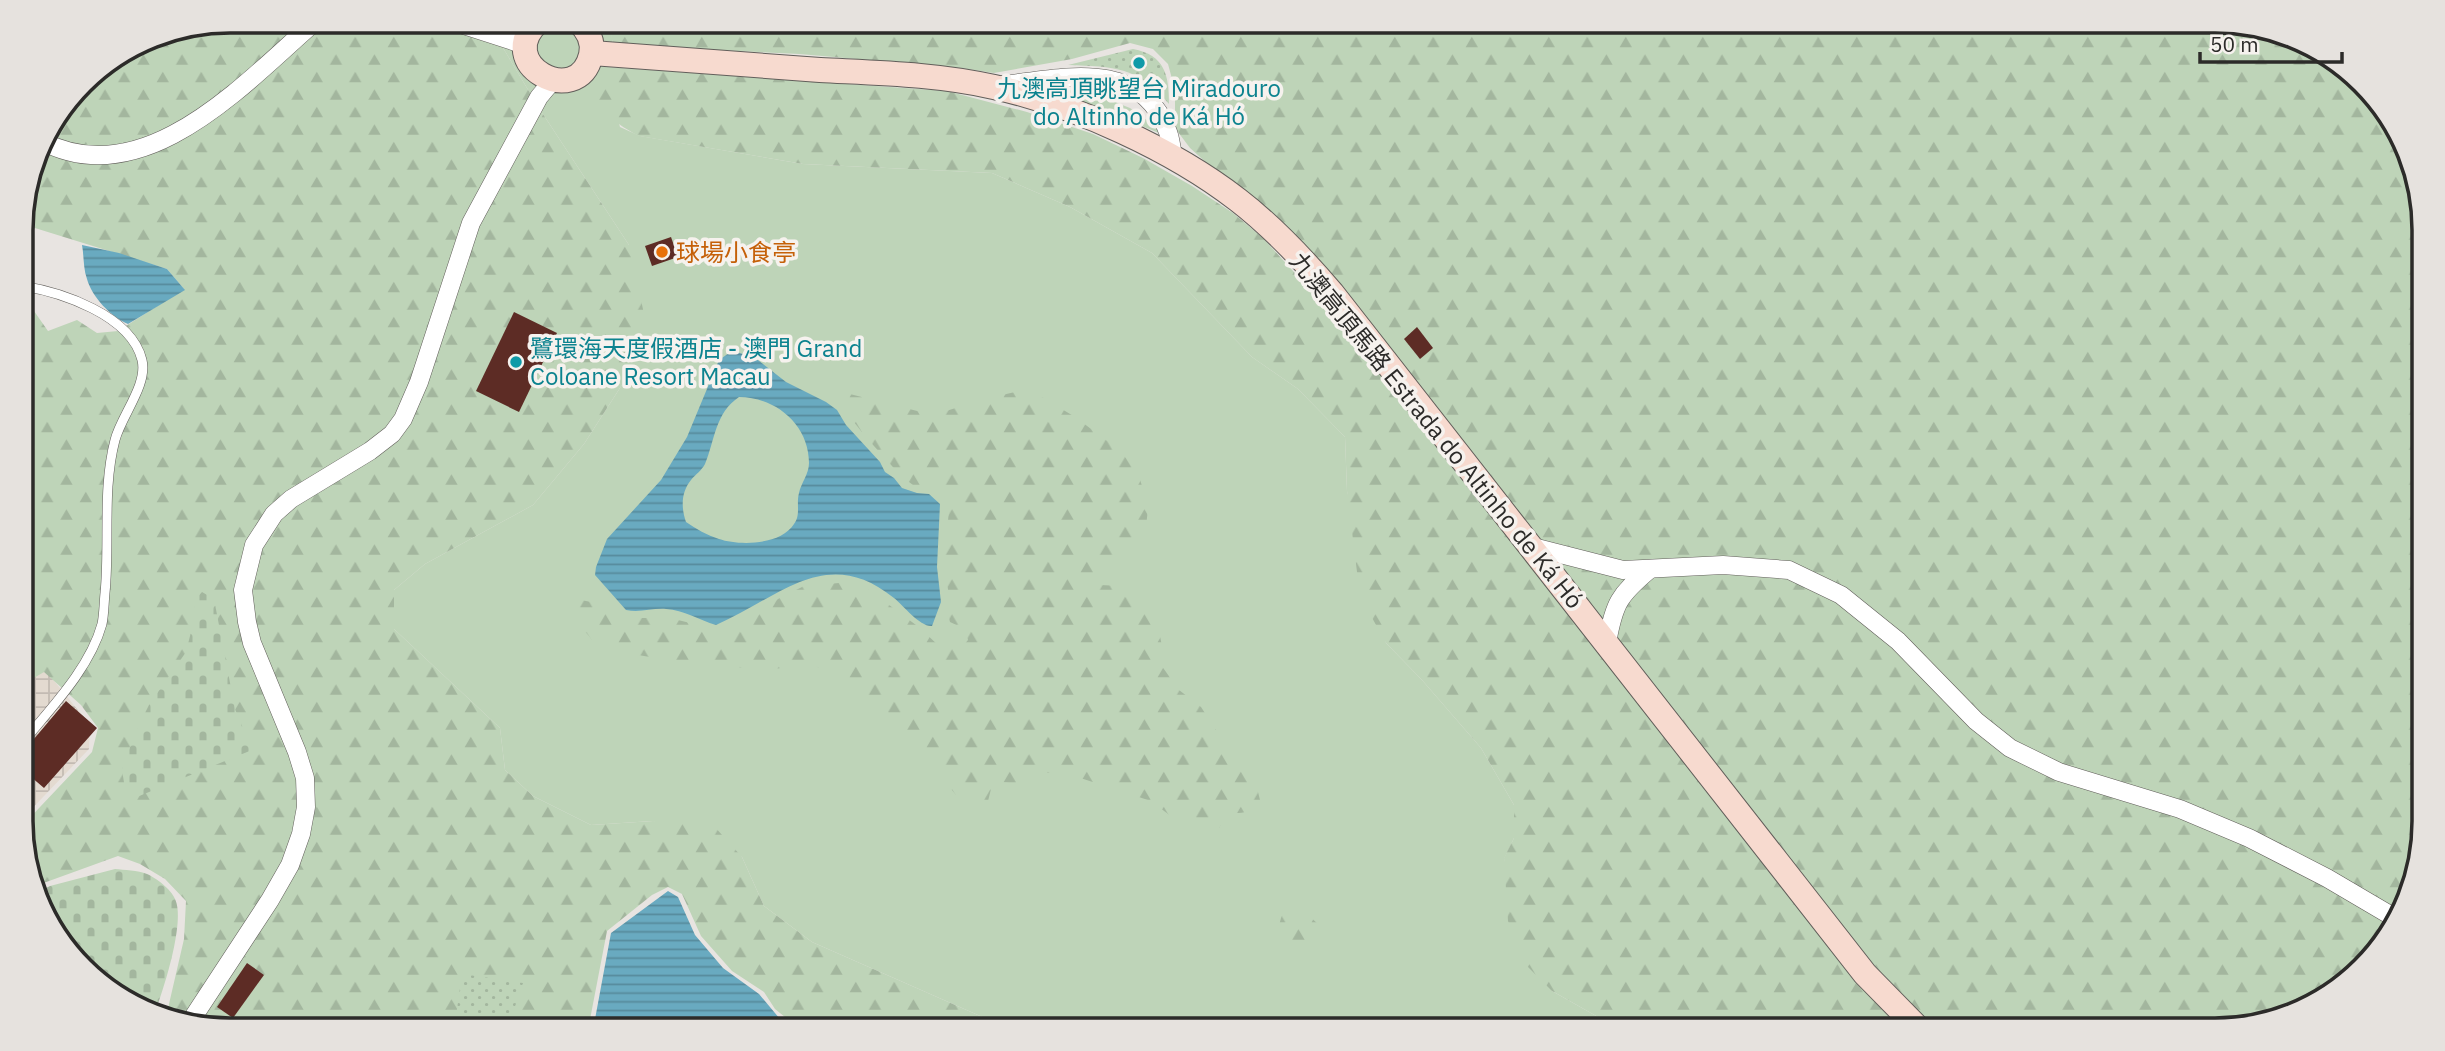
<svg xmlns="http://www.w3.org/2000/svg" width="2445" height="1051" viewBox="0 0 2445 1051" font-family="'IBM Plex Sans','Noto Sans SC',sans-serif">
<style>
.industrial{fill:url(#industrial-grid)}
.grass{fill:#bed4b8}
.forest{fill:url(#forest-firs)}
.cemetery{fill:url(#cemetery-stones)}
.park{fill:url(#park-dots)}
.water{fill:url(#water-rules);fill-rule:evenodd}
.building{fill:#5d2c25}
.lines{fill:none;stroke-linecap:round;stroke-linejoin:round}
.lane-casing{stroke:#615e5a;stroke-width:10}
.street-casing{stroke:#615e5a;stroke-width:19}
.secondary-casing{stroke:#615e5a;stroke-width:26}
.lane{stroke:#fff;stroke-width:9}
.street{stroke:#fff;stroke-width:18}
.secondary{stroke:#f7dacf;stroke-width:24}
.culture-dot{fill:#0f9aa8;stroke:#f6f2ee;stroke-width:2.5}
.food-dot{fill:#e8710a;stroke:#f6f2ee;stroke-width:2.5}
.labels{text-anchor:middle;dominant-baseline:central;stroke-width:7;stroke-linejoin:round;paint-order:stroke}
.culture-label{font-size:24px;fill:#0d838f;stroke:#f6f2ee}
.food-label{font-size:24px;fill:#c56008;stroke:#f6f2ee;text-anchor:start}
.street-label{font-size:24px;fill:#2c2b29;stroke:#f6f2ee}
.rim{fill:none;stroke:#2c2b29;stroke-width:3.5}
</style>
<defs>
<pattern id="industrial-grid" width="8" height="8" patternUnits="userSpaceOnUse" patternTransform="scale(1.75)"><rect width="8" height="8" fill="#e3dad0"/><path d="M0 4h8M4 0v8" fill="none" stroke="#c3bbb3"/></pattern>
<pattern id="forest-firs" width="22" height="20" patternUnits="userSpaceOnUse" patternTransform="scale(1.75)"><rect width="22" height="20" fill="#bed4b8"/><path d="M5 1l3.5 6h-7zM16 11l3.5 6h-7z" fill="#a3b69e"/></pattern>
<pattern id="cemetery-stones" width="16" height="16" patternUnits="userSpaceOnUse" patternTransform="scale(1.75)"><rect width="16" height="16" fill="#bed4b8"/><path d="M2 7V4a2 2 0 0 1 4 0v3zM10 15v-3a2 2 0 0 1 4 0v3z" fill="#a3b69e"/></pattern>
<pattern id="park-dots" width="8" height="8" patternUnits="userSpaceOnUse" patternTransform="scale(1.75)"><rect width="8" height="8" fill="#bed4b8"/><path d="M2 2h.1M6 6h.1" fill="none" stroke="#a3b69e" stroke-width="1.8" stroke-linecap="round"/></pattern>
<pattern id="water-rules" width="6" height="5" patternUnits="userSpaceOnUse" patternTransform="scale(1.75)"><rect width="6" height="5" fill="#69aac0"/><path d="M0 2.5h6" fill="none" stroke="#578b9c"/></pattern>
</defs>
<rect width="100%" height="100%" fill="#e8e4e1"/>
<!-- industrial -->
<polygon class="industrial" points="42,666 90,725 89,749 23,818 22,681"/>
<!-- grass -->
<g class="grass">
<path d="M487,21H605C619,38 608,51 608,68C608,85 616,110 620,127L640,136L803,164L992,173L1070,207L1152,253L1252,357L1298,389L1345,437L1347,491L1386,643L1422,680L1481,748L1514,805V838L1504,859L1552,991L1621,1030H1012L812,942L764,906L742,857L653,821L591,825L533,796L505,770L500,728L394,629V590L425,564L533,505L584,444L627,377L629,245L539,108Z"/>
<polygon points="1054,83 1058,89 1089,92 1130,108 1148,121 1153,118 1159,133 1100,109 1046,91 1045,88"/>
</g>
<!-- forest -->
<g class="forest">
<polygon points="230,21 487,21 539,108 629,245 646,323 627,377 584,444 533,505 425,564 394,590 394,629 500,728 505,770 533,796 591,825 653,821 713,825 742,857 764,906 812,942 1012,1030 801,1030 775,1009 764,992 732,971 701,936 682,894 668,887 652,895 607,931 588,1030 230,1030 166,1017 184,939 186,901 165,879 140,864 118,856 38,885 23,849 23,825 92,752 98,728 81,705 44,672 22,685 22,312 34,311 48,331 77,320 97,333 118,331 184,289 167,269 22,224 21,216 42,138 92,73 150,37"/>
<path d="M605,21H2215L2295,37L2381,103L2422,203L2424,821L2408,901L2342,987L2282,1019L2228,1030H1621L1552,991L1526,965L1508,921L1504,858L1514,838V805L1481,748L1422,680L1386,643L1360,596L1347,491L1345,437L1298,389L1252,357L1152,253L1070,207L992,173L803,164L639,136C626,130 596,111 597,94C598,86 605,75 608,67L947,91L1027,112L1093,134L1143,158L1192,186L1233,213L1263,238L1464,459L1210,166L1190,148L1175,128V90L1168,64L1153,49L1130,43L1072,59L994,73L961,68L799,54L613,45L609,24Z"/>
<path d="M834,390L933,415L985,399L1015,392L1037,394L1075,417L1122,452L1140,479L1148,508L1145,537L1136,548L1113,563L1102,575L1100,585L1121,586C1147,611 1167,627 1161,665L1179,690L1201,707L1229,750L1256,784L1260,800C1250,814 1243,814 1227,812L1219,828L1206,826L1190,813L1183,819L1172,817L1151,801L1062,772L1032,774L1019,784L993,781L988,801L979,806L956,795L887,711L836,677L810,663L769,670L685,663L609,650L592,640L568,610L576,599L611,606L627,618H670L722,631L748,620L778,599L804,586L839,583L865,587L920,628L941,648L962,647L968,640L965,629L950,622L947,610L948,589L943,568L949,511L942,497L927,485H913L901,476L865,436L846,412Z"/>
<path d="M1286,908L1305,912L1319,925C1310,964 1262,946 1286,908Z"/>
</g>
<!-- cemetery -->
<g class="cemetery">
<polygon points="202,592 214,599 235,709 252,750 127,801 122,770 135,733 149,705 186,652 194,620 195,600"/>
<path d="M115,869C124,870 138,870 147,874C156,878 171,889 175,899C186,921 163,992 154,1015L64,948L40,891L50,886Z"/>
</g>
<!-- park -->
<g class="park">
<path d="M1133,49C1165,55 1169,75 1169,104C1137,66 1115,67 1068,65Z"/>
<polygon points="462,974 523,983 507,1030 454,1030"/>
</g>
<!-- water -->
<g class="water">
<path d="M82,245L119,253L167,269L185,290L128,324C111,317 92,297 87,279C83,268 84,255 82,245Z"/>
<path d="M732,351L754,357L786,382L826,402L837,410L846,425L880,462L885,472L894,478L902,488L917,493L929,494L940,504L937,567L941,602L932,626C920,627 904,606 894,598C826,543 779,598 716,625C699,620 684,610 666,609C652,608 640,613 626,610L595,575L596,567L607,539L661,480L687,437L719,360ZM739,397C775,397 809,424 809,463C809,474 801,483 799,493C796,504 801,515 794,524C781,545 740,546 719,539C707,535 696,529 686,522C681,508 681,492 691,480C695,475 702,470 705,464C715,440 715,413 739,397Z"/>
<polygon points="668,891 678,897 695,935 723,968 759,994 785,1025 793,1030 593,1030 611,933"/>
</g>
<!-- building -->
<g class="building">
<polygon points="671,237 678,257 652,266 645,246"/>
<polygon points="514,312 557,333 519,412 476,391"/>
<polygon points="1417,327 1433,348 1420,359 1404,339"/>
<polygon points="66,701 97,728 44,788 23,770 23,749 28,746"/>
<polygon points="247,963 264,975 233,1018 217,1007"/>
</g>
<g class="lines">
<defs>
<path id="lane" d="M22,286C61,292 131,315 142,360C148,385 121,416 115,440C102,489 110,543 105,593C104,603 104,615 102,624C90,668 51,708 23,742"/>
<g id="street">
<polyline points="451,21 525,45"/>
<path d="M1003,85C1063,78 1141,57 1168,132C1171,140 1172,150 1173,158"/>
<path d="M42,141C142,194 241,87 309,27L318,21"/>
<polyline points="1533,547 1623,570 1723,565 1789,570 1841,595 1898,641 1976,721 2010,748 2059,772 2180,809 2249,838 2327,878 2395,918"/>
<path d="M1607,643C1614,603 1619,595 1650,569"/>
<polyline points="190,1022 270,900 290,865 301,834 306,807 305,778 297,752 252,643 247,622 243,590 254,545 274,514 291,499 370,451 392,434 403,419 419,382 471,223 539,97 549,85 555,81"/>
</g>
<g id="secondary">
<path d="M539,21C491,63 578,111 591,55C594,42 588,30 578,21"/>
<path d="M592,53C668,59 744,65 820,70C877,73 937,74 994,87C1075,105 1172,149 1238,200C1273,227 1303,259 1332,293L1865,974L1920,1030"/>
</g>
</defs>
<!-- lane casing -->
<use href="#lane" class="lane-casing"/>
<!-- street casing -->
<use href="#street" class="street-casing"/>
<!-- secondary casing -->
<use href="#secondary" class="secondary-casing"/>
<!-- lane -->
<use href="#lane" class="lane"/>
<!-- street -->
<use href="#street" class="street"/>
<!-- secondary -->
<use href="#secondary" class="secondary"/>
</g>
<!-- markers -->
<g class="culture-dot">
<circle cx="1139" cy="63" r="7"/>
<circle cx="516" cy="362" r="7"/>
</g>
<circle class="food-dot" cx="662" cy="252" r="7"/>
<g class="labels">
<!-- culture labels -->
<g class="culture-label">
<text x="1139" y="88">九澳高頂眺望台 Miradouro<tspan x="1139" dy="28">do Altinho de Ká Hó</tspan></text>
<text x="530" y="348" text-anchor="start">鷺環海天度假酒店 - 澳門 Grand<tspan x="530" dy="28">Coloane Resort Macau</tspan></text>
</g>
<!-- food labels -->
<g class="food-label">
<text x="676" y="252">球場小食亭</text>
</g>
<!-- street labels -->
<g class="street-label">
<text transform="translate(1437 430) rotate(51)">九澳高頂馬路 Estrada do Altinho de Ká Hó</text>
</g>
</g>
<!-- crop -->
<path d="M0 0H2445V1051H0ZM230 33H2215A197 197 0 0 1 2412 230V821A197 197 0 0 1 2215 1018H230A197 197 0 0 1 33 821V230A197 197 0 0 1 230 33Z" fill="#e6e2de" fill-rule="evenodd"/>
<path class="rim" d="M230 33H2215A197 197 0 0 1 2412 230V821A197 197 0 0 1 2215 1018H230A197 197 0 0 1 33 821V230A197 197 0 0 1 230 33Z"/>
<!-- scale -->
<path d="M2200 52v10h142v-10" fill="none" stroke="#2c2b29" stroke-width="3.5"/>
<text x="2210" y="52" font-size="21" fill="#2c2b29" stroke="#f6f2ee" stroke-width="5" paint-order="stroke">50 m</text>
</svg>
